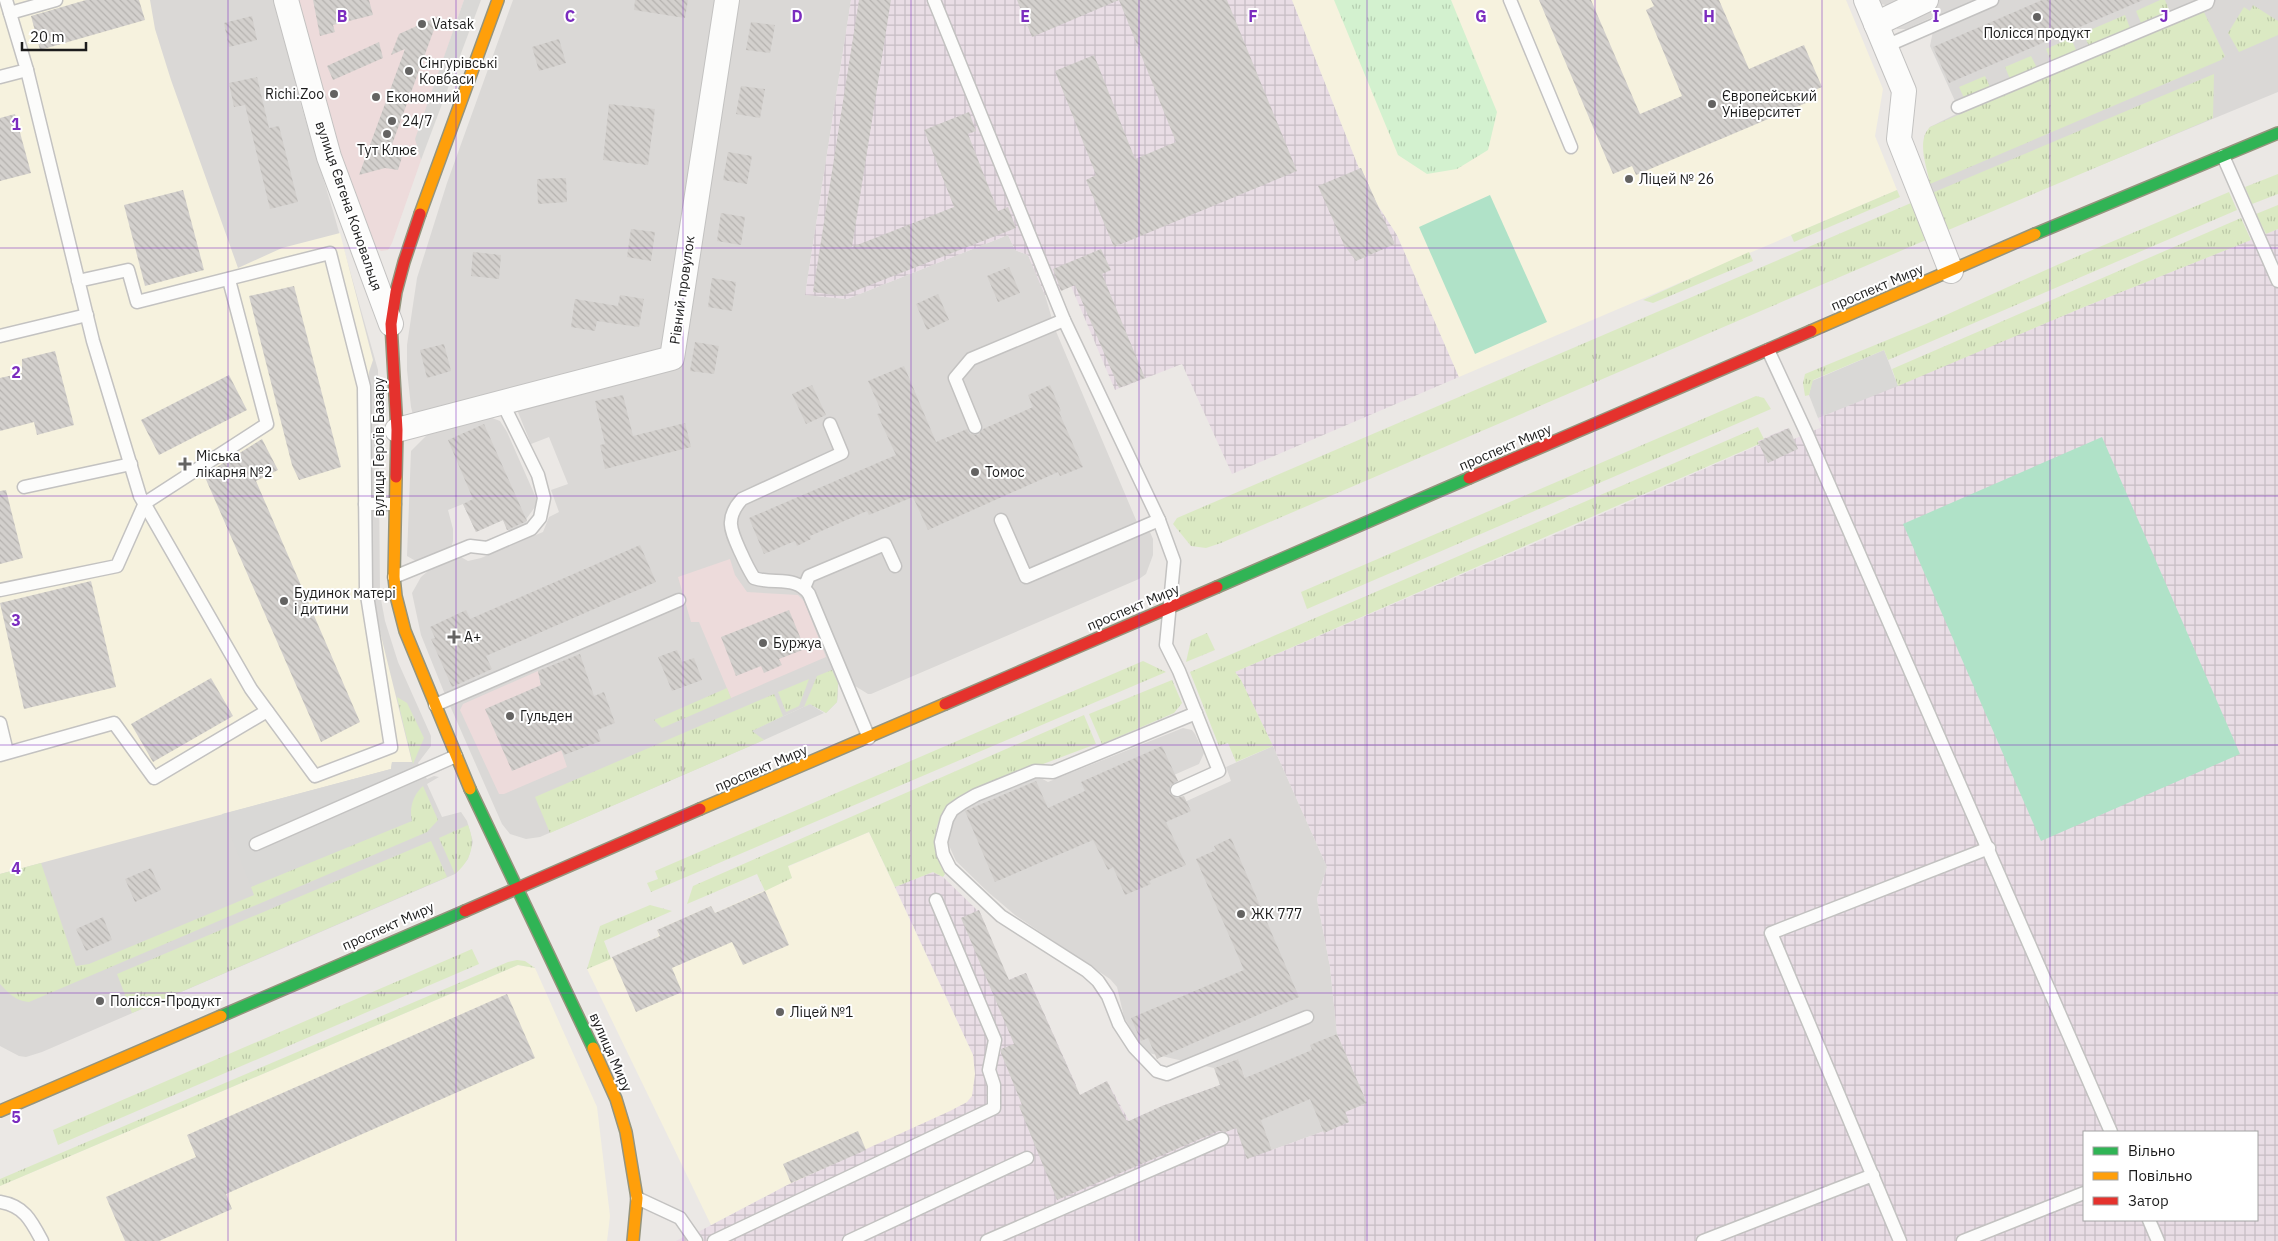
<svg xmlns="http://www.w3.org/2000/svg" width="2278" height="1241" viewBox="0 0 2278 1241" font-family="'IBM Plex Sans',sans-serif">
<style>
.residential{fill:#dad8d6}
.commercial{fill:#eddbdb}
.industrial{fill:url(#industrial-grid);fill-rule:evenodd}
.education{fill:#f6f2de}
.religious{fill:#d9d8d6}
.grass{fill:url(#grass-tufts)}
.park{fill:url(#park-tufts)}
.pitch{fill:#b0e2c8}
.building{fill:url(#building-back-hatch)}
.lines{fill:none;stroke-linecap:round;stroke-linejoin:round}
.lane-casing{stroke:#c3c2c1;stroke-width:15}
.street-casing{stroke:#c3c2c1;stroke-width:26}
.fast-casing{stroke:#95947d;stroke-width:14}
.slow-casing{stroke:#95947d;stroke-width:14}
.jam-casing{stroke:#95947d;stroke-width:14}
.lane{stroke:#fcfcfb;stroke-width:12}
.street{stroke:#fcfcfb;stroke-width:24}
.fast{stroke:#30b455;stroke-width:11}
.slow{stroke:#ff9f0a;stroke-width:11}
.jam{stroke:#e5322d;stroke-width:11}
.grid{fill:none;stroke:#7b2cbf;stroke-width:1;stroke-opacity:0.55}
.poi-dot{fill:#646362;stroke:#fff;stroke-width:2}
.labels{text-anchor:middle;dominant-baseline:central;stroke-width:4;stroke-linejoin:round;paint-order:stroke}
.poi-label{font-size:14px;fill:#1c1c1c;stroke:#fff;text-anchor:start}
.street-label{font-size:14px;fill:#1c1c1c;stroke:#fff}
.grid-label{font-size:16px;text-anchor:middle;font-weight:bold;fill:#7b2cbf;stroke:#fff;stroke-width:4;stroke-linejoin:round;paint-order:stroke}
</style>
<defs>
<pattern id="industrial-grid" width="8" height="8" patternUnits="userSpaceOnUse" patternTransform="scale(1.25)"><rect width="8" height="8" fill="#e9dde5"/><path d="M0 4h8M4 0v8" fill="none" stroke="#c7bdc4"/></pattern>
<pattern id="grass-tufts" width="24" height="20" patternUnits="userSpaceOnUse" patternTransform="scale(1.25)"><rect width="24" height="20" fill="#dbe9c3"/><path d="M3 7l-1-3M5 7V3M7 7l1-3M15 17l-1-3M17 17v-4M19 17l1-3" fill="none" stroke="#bbc7a7"/></pattern>
<pattern id="park-tufts" width="24" height="20" patternUnits="userSpaceOnUse" patternTransform="scale(1.25)"><rect width="24" height="20" fill="#d3f1cf"/><path d="M3 7l-1-3M5 7V3M7 7l1-3M15 17l-1-3M17 17v-4M19 17l1-3" fill="none" stroke="#b5ceb1"/></pattern>
<pattern id="building-back-hatch" width="6" height="6" patternUnits="userSpaceOnUse" patternTransform="scale(1.25)"><rect width="6" height="6" fill="#d3d0cd"/><path d="M-1 5l2 2M0 0l6 6M5-1l2 2" fill="none" stroke="#b5b2af"/></pattern>
</defs>
<rect width="100%" height="100%" fill="#ebe8e5"/>
<!-- residential -->
<g class="residential">
<polygon points="0,0 275,0 301,105 333,211 378,370 380,594 385,621 398,662 431,736 431,746 418,763 427,779 434,776 439,777 427,784 442,817 461,812 467,821 473,842 468,859 455,874 42,1052 26,1057 19,1056 0,1046"/>
<polygon points="513,0 851,0 805,295 847,299 1008,235 1015,250 1028,255 1045,295 1055,329 1142,534 1150,532 1153,539 1153,555 1146,574 1139,579 871,694 868,694 852,684 844,666 833,670 838,683 838,695 837,702 826,713 810,704 753,730 752,733 764,740 540,837 526,839 510,834 502,824 444,692 421,635 412,593 421,577 428,571 459,556 468,561 481,558 543,532 549,517 559,512 551,490 568,484 549,437 531,444 509,390 413,415 411,407 407,370 407,345 417,278 447,183"/>
<polygon points="1877,0 2278,0 2278,92 2084,172 1932,193 1924,151 1924,136 1930,127 1960,112 1930,46 1933,31 1941,27 1935,16 1906,29 1897,29 1890,6 1881,4"/>
<polygon points="487,416 500,421 507,432 537,500 535,507 527,518 526,526 509,533 503,520 476,532 463,504 448,510 453,529 453,541 451,548 422,561 414,560 407,556 411,451 427,435"/>
<polygon points="1183,728 1192,730 1195,734 1204,753 1199,764 1167,778 1178,805 1231,781 1226,767 1273,746 1327,867 1317,899 1330,967 1337,1034 1367,1103 1349,1122 1272,1150 1238,1059 1214,1068 1144,1052 1124,1017 1117,987 1110,979 1015,915 988,892 956,861 948,843 953,820 960,811 967,806 1014,784 1039,777 1048,782"/>
</g>
<!-- commercial -->
<g class="commercial">
<polygon points="297,0 464,0 416,138 421,160 392,243 388,250 381,251 376,247 349,188"/>
<polygon points="730,559 735,575 747,592 798,595 804,601 826,657 731,698 699,622 691,622 678,577"/>
<polygon points="538,671 543,696 567,767 504,794 499,794 460,710 463,704"/>
</g>
<!-- industrial -->
<g class="industrial">
<polygon points="851,0 1292,0 1359,168 1361,167 1377,204 1397,235 1459,377 1232,474 1182,364 1115,390 1071,286 1045,295 1028,255 1015,250 1008,235 847,299 805,295"/>
<path d="M2278,229V1241H676L691,1233L700,1231L787,1185L967,1102L973,1055L895,887L933,872L943,877L977,910H979L1008,980L1026,973L1076,1085L1073,1087L1078,1096L1107,1081L1129,1121L1162,1106L1220,1085L1272,1150L1349,1122L1345,1112L1367,1103L1337,1034L1330,967L1317,899L1327,867L1273,746L1241,680L1235,672L1554,535L1759,445L1758,441L1788,428L1794,439L1822,427L1818,418L2084,307ZM2084,1132H2257V1220H2084Z"/>
</g>
<!-- education -->
<g class="education">
<polygon points="0,0 150,0 155,29 171,80 238,268 282,248 340,233 373,360 369,372 372,599 412,762 392,762 391,769 0,874"/>
<polygon points="1292,0 1846,0 1883,89 1875,136 1897,190 1459,377 1397,235 1377,204 1361,168 1359,168"/>
<polygon points="869,832 973,1055 975,1074 972,1096 967,1102 950,1111 787,1185 711,1225 587,969 659,936 657,930 711,906 715,913 792,878 787,867"/>
<polygon points="518,965 535,968 597,1107 610,1216 607,1241 0,1241 0,1186"/>
</g>
<!-- religious -->
<g class="religious">
<polygon points="464,0 481,0 421,160 415,139"/>
<polygon points="1884,350 1898,386 1818,418 1809,395 1812,381"/>
<polygon points="810,704 824,713 764,740 752,733 753,730"/>
<polygon points="392,762 412,762 420,789 411,806 412,821 251,887 222,814 391,769"/>
</g>
<!-- grass -->
<g class="grass">
<polygon points="2160,0 2165,0 2169,10 2141,23 2136,11"/>
<polygon points="2253,5 2278,21 2278,35 2239,52 2228,33 2244,7 2250,11"/>
<path d="M2203,10L2225,56L2221,60L1930,184C1927,167 1916,141 1930,127Z"/>
<polygon points="2125,15 2130,28 2089,46 2083,33"/>
<polygon points="2071,38 2076,50 2051,61 2046,49"/>
<polygon points="2031,56 2037,68 2010,79 2005,67"/>
<polygon points="2214,74 2213,118 1946,231 1932,193"/>
<polygon points="1985,76 1990,87 1964,98 1959,87"/>
<polygon points="2278,174 2278,194 2252,204 2245,187"/>
<polygon points="1897,190 1900,197 1794,242 1791,235"/>
<polygon points="2229,192 2237,210 1888,360 1884,350 1813,380 1809,395 1805,396 1803,383 1805,374 1926,324 2057,265"/>
<polygon points="1911,203 1926,240 1221,543 1206,548 1191,546 1173,524 1177,518"/>
<polygon points="2278,205 2278,229 2266,234 2256,214"/>
<polygon points="2241,218 2251,240 2084,307 1898,386 1892,369"/>
<polygon points="1749,252 1753,261 1653,303 1643,300"/>
<polygon points="1756,396 1764,398 1771,409 1307,609 1301,592"/>
<polygon points="1758,427 1764,439 1758,441 1759,444 1235,672 1241,680 1273,746 1236,762 1228,743 1219,746 1190,672"/>
<polygon points="1207,633 1215,650 1186,662 1191,640"/>
<polygon points="1143,661 1166,672 651,892 647,883 658,879 655,871"/>
<polygon points="832,670 838,683 837,702 826,713 810,704 804,707 817,676"/>
<polygon points="809,679 799,706 786,712 778,692"/>
<polygon points="1172,680 1182,703 1174,713 1102,744 1089,714"/>
<polygon points="727,688 731,698 662,728 654,720"/>
<polygon points="774,694 783,716 752,731 764,740 550,833 535,797"/>
<polygon points="397,697 407,703 424,738 413,764"/>
<path d="M1084,715L1096,744C1066,755 1036,767 1006,778C989,785 959,793 948,807C930,827 933,852 945,874L943,877L933,872L895,887L869,832L788,866L792,878L765,891L757,874L687,904L693,886Z"/>
<path d="M423,786L438,820L427,832L29,1002C15,1001 9,993 0,984V874L41,863L76,966L89,964L254,895L251,887L412,821C409,808 413,795 423,786Z"/>
<path d="M468,825C476,845 471,860 455,874L439,838Z"/>
<polygon points="431,841 447,877 132,1013 117,974"/>
<polygon points="650,905 672,911 604,941 611,959 587,969 600,926"/>
<polygon points="472,949 479,964 58,1145 53,1130"/>
<polygon points="517,960 525,961 535,968 518,965 0,1186 0,1179 508,962"/>
</g>
<!-- park -->
<polygon class="park" points="1334,0 1451,0 1497,112 1488,150 1457,169 1427,174 1398,155"/>
<!-- pitch -->
<g class="pitch">
<polygon points="1490,195 1547,322 1475,354 1419,227"/>
<polygon points="2102,437 2240,754 2041,841 1903,524"/>
</g>
<!-- building -->
<g class="building">
<polygon points="86,0 139,0 145,20 40,50 31,16"/>
<polygon points="313,0 369,0 373,15 333,25 335,32 320,36"/>
<polygon points="635,0 688,0 685,18 634,10"/>
<polygon points="859,0 891,0 852,247 954,207 924,130 969,112 976,131 968,134 998,211 1008,207 1016,228 842,296 813,292"/>
<polygon points="1017,0 1119,0 1032,37"/>
<polygon points="1119,0 1227,0 1297,171 1114,247 1086,180 1096,175 1055,71 1094,55 1135,159 1176,142"/>
<polygon points="1539,0 1591,0 1640,114 1682,96 1646,10 1654,6 1651,0 1719,0 1749,69 1804,45 1822,87 1803,95 1806,103 1636,175 1632,166 1613,174"/>
<polygon points="2042,0 2143,0 1949,83 1933,47"/>
<polygon points="252,16 257,40 229,47 224,23"/>
<polygon points="439,16 390,150 403,154 398,170 385,168 359,175 405,49 391,55 399,34"/>
<polygon points="751,22 775,25 770,53 746,50"/>
<polygon points="559,39 566,63 539,71 532,47"/>
<polygon points="379,42 383,58 333,80 327,66"/>
<polygon points="257,77 269,128 279,126 298,202 270,209 245,105 234,107 229,83"/>
<polygon points="741,86 765,89 760,118 736,114"/>
<polygon points="609,104 655,109 648,165 603,160"/>
<polygon points="15,114 31,173 0,181 0,118"/>
<polygon points="728,152 752,156 747,184 723,180"/>
<polygon points="1361,168 1395,244 1356,261 1344,245 1318,186"/>
<polygon points="566,178 567,202 538,204 537,179"/>
<polygon points="183,190 204,270 145,286 124,205"/>
<polygon points="721,213 745,217 741,245 717,241"/>
<polygon points="631,229 655,232 651,261 627,257"/>
<polygon points="1101,249 1111,270 1102,274 1145,378 1119,388 1075,285 1061,291 1053,269"/>
<polygon points="473,252 501,255 499,279 471,276"/>
<polygon points="1009,267 1020,293 998,302 987,276"/>
<polygon points="712,278 736,282 732,311 708,307"/>
<polygon points="294,286 341,467 299,480 292,465 249,296"/>
<polygon points="938,294 949,320 927,330 916,304"/>
<polygon points="620,295 644,299 639,327 597,321 595,331 571,327 575,299 618,306"/>
<polygon points="695,342 719,346 714,374 690,371"/>
<polygon points="444,344 451,371 427,378 420,350"/>
<polygon points="55,351 74,425 37,435 34,422 0,431 0,378 22,373 22,359"/>
<polygon points="904,366 936,442 967,429 970,434 978,435 983,429 1033,407 1028,395 1050,385 1061,411 1059,412 1083,467 1060,476 1058,472 928,530 913,497 869,515 867,511 810,536 811,539 797,546 795,541 764,554 749,518 896,455 877,414 882,413 868,381"/>
<polygon points="229,375 247,410 159,455 141,420"/>
<polygon points="812,385 826,415 806,424 792,394"/>
<polygon points="623,395 633,436 685,423 691,447 605,469 600,445 605,444 595,401"/>
<polygon points="484,424 527,521 507,530 503,520 476,532 463,504 473,499 448,440"/>
<polygon points="1789,428 1798,449 1768,463 1758,442"/>
<polygon points="262,439 278,470 256,481 360,722 321,742 204,475"/>
<polygon points="6,490 23,558 0,564 0,491"/>
<polygon points="640,545 656,582 486,656 492,669 452,687 431,639 435,638 430,627 466,610 470,619"/>
<polygon points="91,581 116,687 24,709 0,603"/>
<polygon points="789,610 805,649 779,659 782,665 764,673 761,666 736,676 721,637"/>
<polygon points="677,650 682,662 694,658 702,680 672,691 658,657"/>
<polygon points="580,654 594,696 604,692 615,723 597,730 601,741 564,755 562,750 512,771 485,709 541,685 538,671"/>
<polygon points="211,678 233,716 153,762 131,724"/>
<polygon points="1162,746 1178,781 1170,786 1169,793 1176,798 1184,796 1191,811 1166,822 1186,865 1149,881 1151,884 1125,895 1113,867 1108,870 1093,840 995,882 965,811 1036,781 1048,808 1085,791 1081,782"/>
<polygon points="1231,838 1299,997 1157,1059 1148,1038 1141,1041 1131,1018 1244,970 1196,859 1216,850 1214,846"/>
<polygon points="151,868 161,890 135,902 125,879"/>
<polygon points="765,891 789,945 743,965 732,942 672,968 682,992 636,1012 612,957 660,936 657,930 711,906 715,913"/>
<polygon points="979,910 1009,980 1026,973 1080,1095 1107,1081 1126,1120 1129,1121 1162,1106 1220,1085 1214,1068 1238,1059 1245,1078 1312,1050 1310,1045 1337,1034 1367,1103 1345,1112 1349,1122 1324,1133 1310,1099 1261,1120 1272,1150 1247,1159 1236,1128 1226,1132 1219,1131 1057,1200 1019,1106 1022,1105 1001,1053 1001,1049 1014,1044 961,918"/>
<polygon points="103,917 112,940 86,951 76,929"/>
<polygon points="507,994 535,1058 226,1194 232,1209 159,1241 125,1241 106,1197 196,1157 187,1135"/>
<polygon points="858,1131 866,1150 791,1183 783,1164"/>
</g>
<g class="lines">
<defs>
<g id="lane">
<polyline points="934,0 1064,320"/>
<polyline points="1510,0 1571,147"/>
<polyline points="10,13 56,0"/>
<polyline points="1886,46 1992,0"/>
<polyline points="27,70 93,341 140,496 251,689 315,776 391,747 366,589 364,387 330,253 137,302 128,270 78,281"/>
<polyline points="0,77 27,70 6,0"/>
<polyline points="1958,107 2207,3 2208,0"/>
<polyline points="2223,156 2278,281"/>
<polyline points="0,336 87,315"/>
<polyline points="1768,350 1807,434 2111,1132"/>
<path d="M830,424L842,453L742,499C724,519 731,531 741,553C745,562 749,570 754,578C773,585 796,575 809,594L869,738"/>
<polyline points="975,427 955,378 971,359 1064,320 1159,520 1174,561 1166,645 1179,671 1219,771 1177,790"/>
<polyline points="24,487 131,464"/>
<polyline points="365,504 395,504"/>
<polyline points="1001,520 1026,577 1159,520"/>
<polyline points="394,577 470,546 487,548 531,529 540,518 544,498 538,475 502,402"/>
<polyline points="804,588 809,576 885,544 895,566"/>
<polyline points="0,590 117,566 145,503 267,424 229,280"/>
<polyline points="435,705 679,600"/>
<polyline points="1196,713 1053,772 1035,771 976,795 962,803 952,810 947,819 941,842 943,854 950,868 1001,916 1087,971 1098,981 1108,996 1119,1024 1134,1047 1157,1071 1167,1074 1307,1017"/>
<polyline points="0,723 7,752"/>
<polyline points="0,755 114,723 154,778 267,711"/>
<polyline points="256,844 456,756"/>
<polyline points="637,1198 680,1218 696,1241"/>
<path d="M0,1202C24,1206 31,1220 42,1241"/>
<polyline points="2149,1220 2158,1241"/>
<polyline points="714,1241 994,1108 994,1085 989,1070 995,1040 936,900"/>
<polyline points="849,1241 1027,1158"/>
<polyline points="987,1241 1222,1139"/>
<polyline points="1703,1241 1873,1175"/>
<polyline points="1900,1241 1771,933 1989,848"/>
<polyline points="1963,1241 2084,1193"/>
</g>
<g id="street">
<polyline points="286,0 329,157 391,324"/>
<polyline points="1866,0 1904,91 1899,139 1951,271"/>
<polyline points="1876,24 1926,0"/>
<polyline points="397,430 672,358 727,0"/>
</g>
<g id="fast">
<polyline points="2035,234 2278,133"/>
<polyline points="1217,587 1469,478"/>
<polyline points="470,789 593,1048"/>
<polyline points="221,1016 465,911"/>
</g>
<g id="slow">
<polyline points="420,214 498,0"/>
<polyline points="1811,331 2035,234"/>
<polyline points="396,477 394,577 396,596 405,631 470,789"/>
<polyline points="700,809 945,704"/>
<polyline points="593,1048 616,1099 626,1132 637,1198 633,1241"/>
<polyline points="0,1111 221,1016"/>
</g>
<g id="jam">
<polyline points="396,477 397,430 391,324 396,292 404,262 420,214"/>
<polyline points="1469,478 1811,331"/>
<polyline points="945,704 1217,587"/>
<polyline points="465,911 700,809"/>
</g>
</defs>
<!-- lane casing -->
<use href="#lane" class="lane-casing"/>
<!-- street casing -->
<use href="#street" class="street-casing"/>
<!-- fast casing -->
<use href="#fast" class="fast-casing"/>
<!-- slow casing -->
<use href="#slow" class="slow-casing"/>
<!-- jam casing -->
<use href="#jam" class="jam-casing"/>
<!-- lane -->
<use href="#lane" class="lane"/>
<!-- street -->
<use href="#street" class="street"/>
<!-- fast -->
<use href="#fast" class="fast"/>
<!-- slow -->
<use href="#slow" class="slow"/>
<!-- jam -->
<use href="#jam" class="jam"/>
</g>
<!-- grid -->
<path class="grid" d="M228,0V1241M456,0V1241M683,0V1241M911,0V1241M1139,0V1241M1367,0V1241M1595,0V1241M1822,0V1241M2050,0V1241M0,248H2278M0,496H2278M0,745H2278M0,993H2278"/>
<!-- markers -->
<g class="poi-dot">
<circle cx="2037" cy="17" r="5"/>
<circle cx="422" cy="24" r="5"/>
<circle cx="409" cy="71" r="5"/>
<circle cx="334" cy="94" r="5"/>
<circle cx="376" cy="97" r="5"/>
<circle cx="1712" cy="104" r="5"/>
<circle cx="392" cy="121" r="5"/>
<circle cx="387" cy="134" r="5"/>
<circle cx="1629" cy="179" r="5"/>
<path d="M182.5 456.5h5v5h5v5h-5v5h-5v-5h-5v-5h5z"/>
<circle cx="975" cy="472" r="5"/>
<circle cx="284" cy="601" r="5"/>
<path d="M451.5 629.5h5v5h5v5h-5v5h-5v-5h-5v-5h5z"/>
<circle cx="763" cy="643" r="5"/>
<circle cx="510" cy="716" r="5"/>
<circle cx="1241" cy="914" r="5"/>
<circle cx="100" cy="1001" r="5"/>
<circle cx="780" cy="1012" r="5"/>
</g>
<g class="labels">
<!-- poi labels -->
<g class="poi-label">
<text x="432" y="24">Vatsak</text>
<text x="2037" y="33" text-anchor="middle">Полісся продукт</text>
<text x="419" y="63">Сінгурівські<tspan x="419" dy="16">Ковбаси</tspan></text>
<text x="324" y="94" text-anchor="end">Richi.Zoo</text>
<text x="1722" y="96">Європейський<tspan x="1722" dy="16">Університет</tspan></text>
<text x="386" y="97">Економний</text>
<text x="402" y="121">24/7</text>
<text x="387" y="150" text-anchor="middle">Тут Клює</text>
<text x="1639" y="179">Ліцей № 26</text>
<text x="196" y="456">Міська<tspan x="196" dy="16">лікарня №2</tspan></text>
<text x="985" y="472">Томос</text>
<text x="294" y="593">Будинок матері<tspan x="294" dy="16">і дитини</tspan></text>
<text x="464" y="637">A+</text>
<text x="773" y="643">Буржуа</text>
<text x="520" y="716">Гульден</text>
<text x="1251" y="914">ЖК 777</text>
<text x="110" y="1001">Полісся-Продукт</text>
<text x="790" y="1012">Ліцей №1</text>
</g>
<!-- street labels -->
<g class="street-label">
<text transform="translate(349 206) rotate(71)">вулиця Євгена Коновальця</text>
<text transform="translate(1877 287) rotate(-23)">проспект Миру</text>
<text transform="translate(682 290) rotate(-82)">Рівний провулок</text>
<text transform="translate(379 447) rotate(-90)">вулиця Героїв Базару</text>
<text transform="translate(1505 447) rotate(-23)">проспект Миру</text>
<text transform="translate(1133 607) rotate(-23)">проспект Миру</text>
<text transform="translate(761 768) rotate(-23)">проспект Миру</text>
<text transform="translate(388 926) rotate(-24)">проспект Миру</text>
<text transform="translate(611 1052) rotate(66)">вулиця Миру</text>
</g>
</g>
<g class="grid-label">
<text x="342" y="22">B</text>
<text x="570" y="22">C</text>
<text x="797" y="22">D</text>
<text x="1025" y="22">E</text>
<text x="1253" y="22">F</text>
<text x="1481" y="22">G</text>
<text x="1709" y="22">H</text>
<text x="1936" y="22">I</text>
<text x="2164" y="22">J</text>
<text x="16" y="130">1</text>
<text x="16" y="378">2</text>
<text x="16" y="626">3</text>
<text x="16" y="874">4</text>
<text x="16" y="1123">5</text>
</g>
<!-- legend -->
<rect x="2083" y="1131" width="175" height="90" fill="#ffffff" stroke="#a4a4a4"/>
<rect x="2093" y="1147" width="25" height="8" fill="#30b455" stroke="#a4a4a4"/>
<text x="2128" y="1156" font-size="15" fill="#1c1c1c">Вільно</text>
<rect x="2093" y="1172" width="25" height="8" fill="#ff9f0a" stroke="#a4a4a4"/>
<text x="2128" y="1181" font-size="15" fill="#1c1c1c">Повільно</text>
<rect x="2093" y="1197" width="25" height="8" fill="#e5322d" stroke="#a4a4a4"/>
<text x="2128" y="1206" font-size="15" fill="#1c1c1c">Затор</text>
<!-- scale -->
<path d="M22 42v8h64v-8" fill="none" stroke="#1c1c1c" stroke-width="2.5"/>
<text x="30" y="42" font-size="15" fill="#1c1c1c" stroke="#ffffff" stroke-width="4" paint-order="stroke">20 m</text>
</svg>
